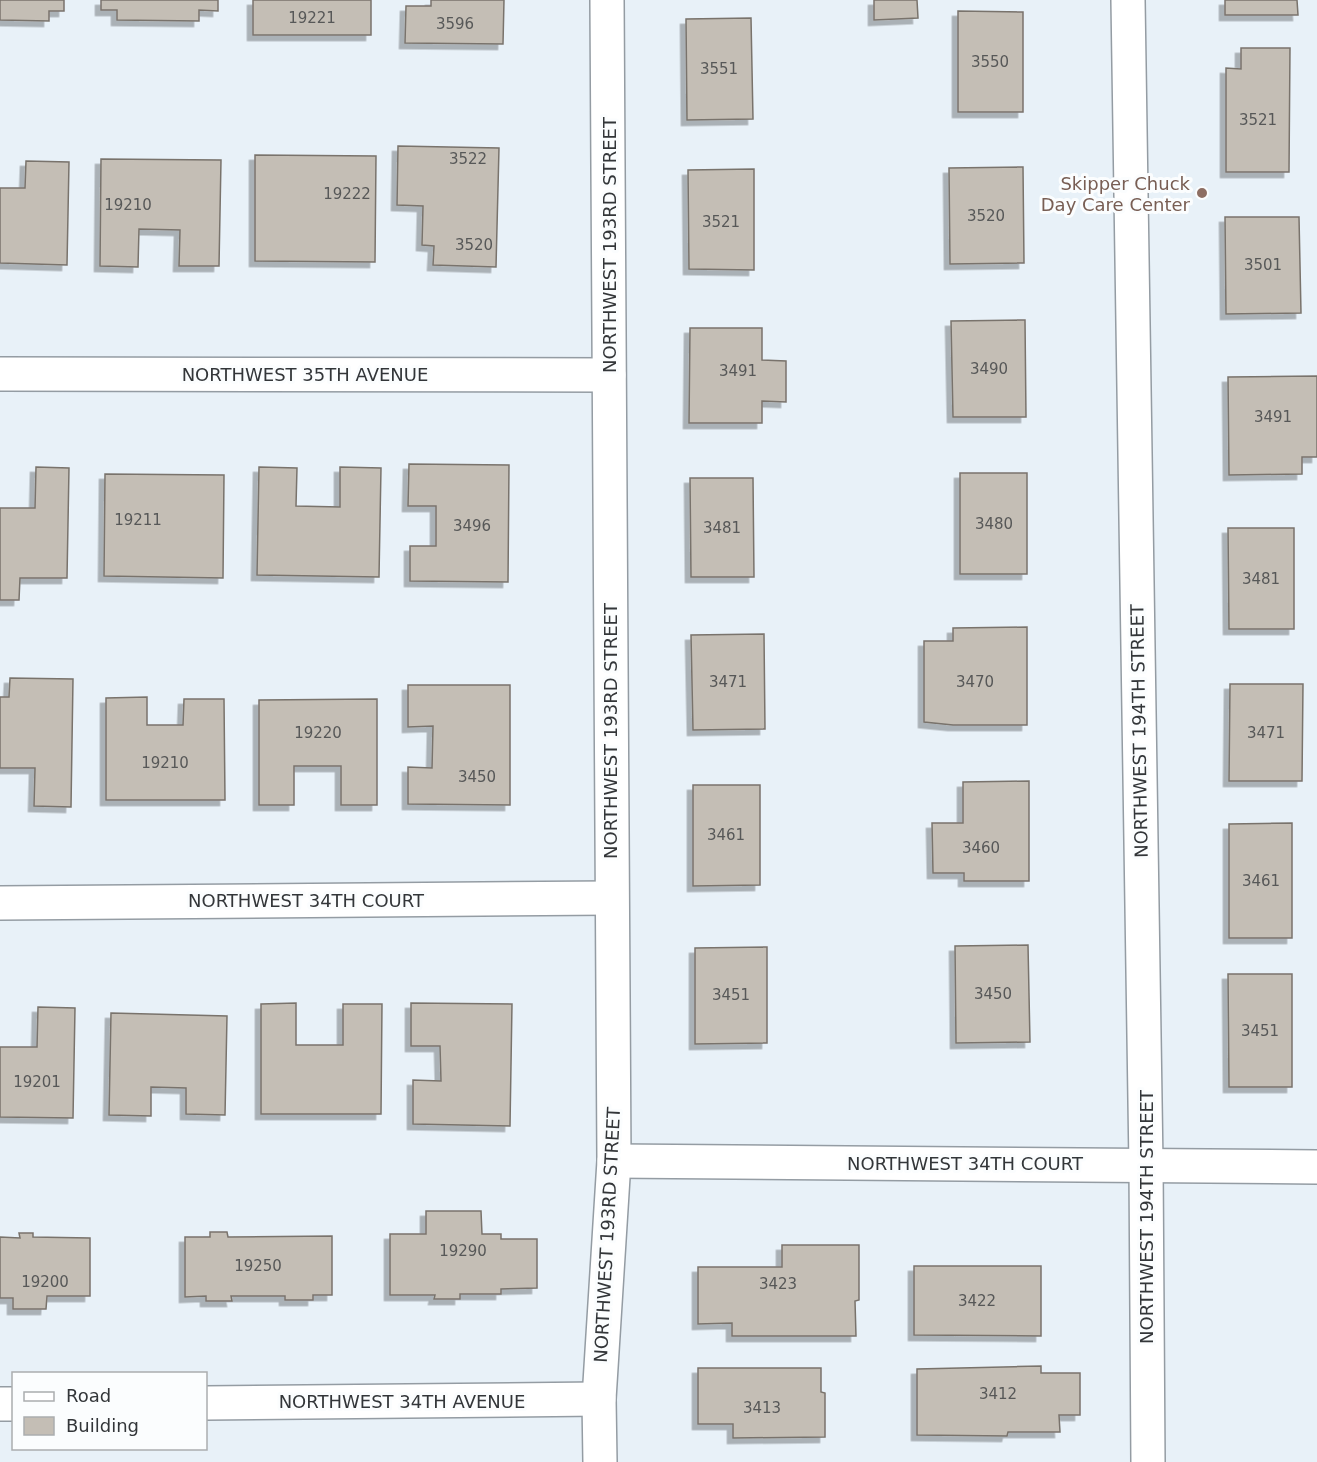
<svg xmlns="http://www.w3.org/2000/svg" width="1317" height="1462" viewBox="0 0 1317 1462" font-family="'DejaVu Sans',sans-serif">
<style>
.building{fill:#c4beb5;stroke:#79736c;stroke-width:1.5;filter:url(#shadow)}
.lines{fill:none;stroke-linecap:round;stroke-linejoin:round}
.minor-casing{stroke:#949ca3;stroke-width:36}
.minor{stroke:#fff;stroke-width:33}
.education-dot{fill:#8d6e63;stroke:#fbfdfe;stroke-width:2}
.labels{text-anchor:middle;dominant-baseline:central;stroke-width:6;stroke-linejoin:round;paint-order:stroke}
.number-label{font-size:15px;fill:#575858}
.education-label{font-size:18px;fill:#785e54;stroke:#fbfdfe;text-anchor:end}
.street-label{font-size:18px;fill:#333639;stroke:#fbfdfe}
</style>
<defs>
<filter id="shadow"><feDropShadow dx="-5.5" dy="5.5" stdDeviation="0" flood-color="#0004"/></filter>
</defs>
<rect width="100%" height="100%" fill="#e8f1f8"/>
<!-- building -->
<g class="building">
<polygon points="0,0 64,0 64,11 49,11 49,21 0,20"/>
<polygon points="101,0 218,0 218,11 199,10 199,21 117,20 117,10 101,10"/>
<rect x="253" y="0" width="118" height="35"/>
<polygon points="431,0 504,0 503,44 405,43 406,6 431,6"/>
<polygon points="874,0 917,0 918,18 874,20"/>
<polygon points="1225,0 1297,0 1298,15 1225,15"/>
<polygon points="958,11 1023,12 1023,112 958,112"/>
<polygon points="751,18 753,119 687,120 686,19"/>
<polygon points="1241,48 1290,48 1289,172 1226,172 1226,68 1241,69"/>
<polygon points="398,146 499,148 496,267 433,265 434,246 422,245 423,206 397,205"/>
<polygon points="255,155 376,156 375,262 255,261"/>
<polygon points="101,159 221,160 219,266 179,266 180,230 139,229 138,267 100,266"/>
<polygon points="26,161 69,162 67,265 0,263 0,188 25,188"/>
<polygon points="1023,167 1024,263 950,264 949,168"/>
<polygon points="754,169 754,270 689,269 688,170"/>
<polygon points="1225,217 1299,217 1301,313 1226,314"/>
<polygon points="1025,320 1026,417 953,417 951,321"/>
<polygon points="690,328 762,328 762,360 786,361 786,402 762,401 762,423 689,423"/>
<polygon points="1317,376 1317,457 1302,457 1302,474 1229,475 1228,377"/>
<polygon points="409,464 509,465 508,582 410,581 410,546 436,546 436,506 408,506"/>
<polygon points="36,467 69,468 67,578 20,578 19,600 0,600 0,508 35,508"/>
<polygon points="259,467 297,468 296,506 340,507 340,467 381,468 379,577 257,575"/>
<rect x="960" y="473" width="67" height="101"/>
<polygon points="105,474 224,475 223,578 104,576"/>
<polygon points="690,478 753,478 754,577 691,577"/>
<polygon points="1228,528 1294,528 1294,629 1229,629"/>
<polygon points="1027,627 1027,725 953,725 924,722 924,641 953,641 953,628"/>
<polygon points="764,634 765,729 693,730 691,635"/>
<polygon points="10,678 73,679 71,807 34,806 35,768 0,768 0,697 9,697"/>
<polygon points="1230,684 1303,684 1302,781 1229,781"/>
<polygon points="408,685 510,685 510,805 408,804 408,767 432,768 433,726 408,727"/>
<polygon points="147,697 147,725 183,725 184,699 224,699 225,800 106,800 106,698"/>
<polygon points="377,699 377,805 341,805 341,766 294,766 294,805 259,805 259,700"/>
<polygon points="1029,781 1029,881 964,881 964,873 933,873 932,823 963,823 963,782"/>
<polygon points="693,785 760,785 760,885 693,886"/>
<polygon points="1292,823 1292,938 1229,938 1229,824"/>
<polygon points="1028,945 1030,1042 956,1043 955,946"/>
<polygon points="767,947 767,1043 695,1044 695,948"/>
<polygon points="1228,974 1292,974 1292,1087 1229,1087"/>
<polygon points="296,1003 296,1045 343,1045 343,1004 382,1004 381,1114 261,1114 261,1004"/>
<polygon points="411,1003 512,1004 510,1126 413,1124 413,1080 441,1081 440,1046 411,1046"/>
<polygon points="38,1007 75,1008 73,1118 0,1117 0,1047 37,1047"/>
<polygon points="111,1013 227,1016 225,1115 186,1114 186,1088 151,1087 151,1116 109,1115"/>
<polygon points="426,1211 481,1211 482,1234 501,1234 501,1239 537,1239 537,1288 501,1289 501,1294 460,1294 460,1299 434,1299 435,1295 390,1295 390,1234 426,1234"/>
<polygon points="210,1232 227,1232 228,1237 332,1236 332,1295 313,1295 313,1300 285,1300 285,1296 231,1296 232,1301 206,1301 206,1296 185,1297 185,1237 210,1237"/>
<polygon points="19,1233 33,1233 33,1237 90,1238 90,1296 47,1296 46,1309 13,1309 13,1298 0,1298 0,1237 20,1238"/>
<polygon points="782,1245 859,1245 859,1300 855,1301 856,1336 732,1336 732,1323 698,1324 698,1267 782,1267"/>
<polygon points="914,1266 1041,1266 1041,1336 914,1335"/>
<polygon points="1041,1366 1041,1373 1080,1373 1080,1415 1059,1415 1060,1432 1008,1432 1007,1436 917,1435 917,1369"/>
<polygon points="698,1368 821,1368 821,1392 825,1393 825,1437 733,1438 733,1424 698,1424"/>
</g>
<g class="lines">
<defs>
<g id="minor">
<polyline points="1128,0 1146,1165 1148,1462"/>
<polyline points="0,374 609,375"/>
<polyline points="0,903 611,898"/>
<polyline points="614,1161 1317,1167"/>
<polyline points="206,1403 599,1399"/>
<polyline points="0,1404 14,1404"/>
<polyline points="600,1462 599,1399 614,1161 607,0"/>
</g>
</defs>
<!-- minor casing -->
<use href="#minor" class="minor-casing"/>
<!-- minor -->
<use href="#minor" class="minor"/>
</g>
<!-- markers -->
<circle class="education-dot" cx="1202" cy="193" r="6"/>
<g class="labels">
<!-- number labels -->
<g class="number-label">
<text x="312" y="18">19221</text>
<text x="455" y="24">3596</text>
<text x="990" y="62">3550</text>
<text x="719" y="69">3551</text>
<text x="1258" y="120">3521</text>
<text x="468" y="159">3522</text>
<text x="347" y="194">19222</text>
<text x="128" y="205">19210</text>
<text x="986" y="216">3520</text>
<text x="721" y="222">3521</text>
<text x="474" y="245">3520</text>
<text x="1263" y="265">3501</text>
<text x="989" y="369">3490</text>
<text x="738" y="371">3491</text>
<text x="1273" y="417">3491</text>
<text x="138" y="520">19211</text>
<text x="994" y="524">3480</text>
<text x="472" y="526">3496</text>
<text x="722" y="528">3481</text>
<text x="1261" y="579">3481</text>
<text x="728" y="682">3471</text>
<text x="975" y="682">3470</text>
<text x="318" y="733">19220</text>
<text x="1266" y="733">3471</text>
<text x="165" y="763">19210</text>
<text x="477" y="777">3450</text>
<text x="726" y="835">3461</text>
<text x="981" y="848">3460</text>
<text x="1261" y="881">3461</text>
<text x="993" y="994">3450</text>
<text x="731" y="995">3451</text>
<text x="1260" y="1031">3451</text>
<text x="37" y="1082">19201</text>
<text x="463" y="1251">19290</text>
<text x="258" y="1266">19250</text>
<text x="45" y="1282">19200</text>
<text x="778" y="1284">3423</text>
<text x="977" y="1301">3422</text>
<text x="998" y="1394">3412</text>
<text x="762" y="1408">3413</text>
</g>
<!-- education labels -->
<g class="education-label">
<text x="1190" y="183">Skipper Chuck<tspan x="1190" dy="21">Day Care Center</tspan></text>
</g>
<!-- street labels -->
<g class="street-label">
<text transform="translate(609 245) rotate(-90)">NORTHWEST 193RD STREET</text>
<text x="305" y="374">NORTHWEST 35TH AVENUE</text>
<text transform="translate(610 731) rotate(-90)">NORTHWEST 193RD STREET</text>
<text transform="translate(1139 731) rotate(-91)">NORTHWEST 194TH STREET</text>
<text x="306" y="900">NORTHWEST 34TH COURT</text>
<text x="965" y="1163">NORTHWEST 34TH COURT</text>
<text transform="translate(1146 1217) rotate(-90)">NORTHWEST 194TH STREET</text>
<text transform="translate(607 1235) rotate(-87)">NORTHWEST 193RD STREET</text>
<text x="402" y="1401">NORTHWEST 34TH AVENUE</text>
</g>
</g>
<!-- legend -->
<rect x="12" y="1372" width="195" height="78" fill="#fbfdfe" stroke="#abadaf" stroke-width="1.5"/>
<rect x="24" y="1392" width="30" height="9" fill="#ffffff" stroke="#abadaf" stroke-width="1.5"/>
<text x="66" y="1402" font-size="18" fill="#333639">Road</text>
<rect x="24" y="1417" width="30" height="18" fill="#c4beb5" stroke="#abadaf" stroke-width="1.5"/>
<text x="66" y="1432" font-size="18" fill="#333639">Building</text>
</svg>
